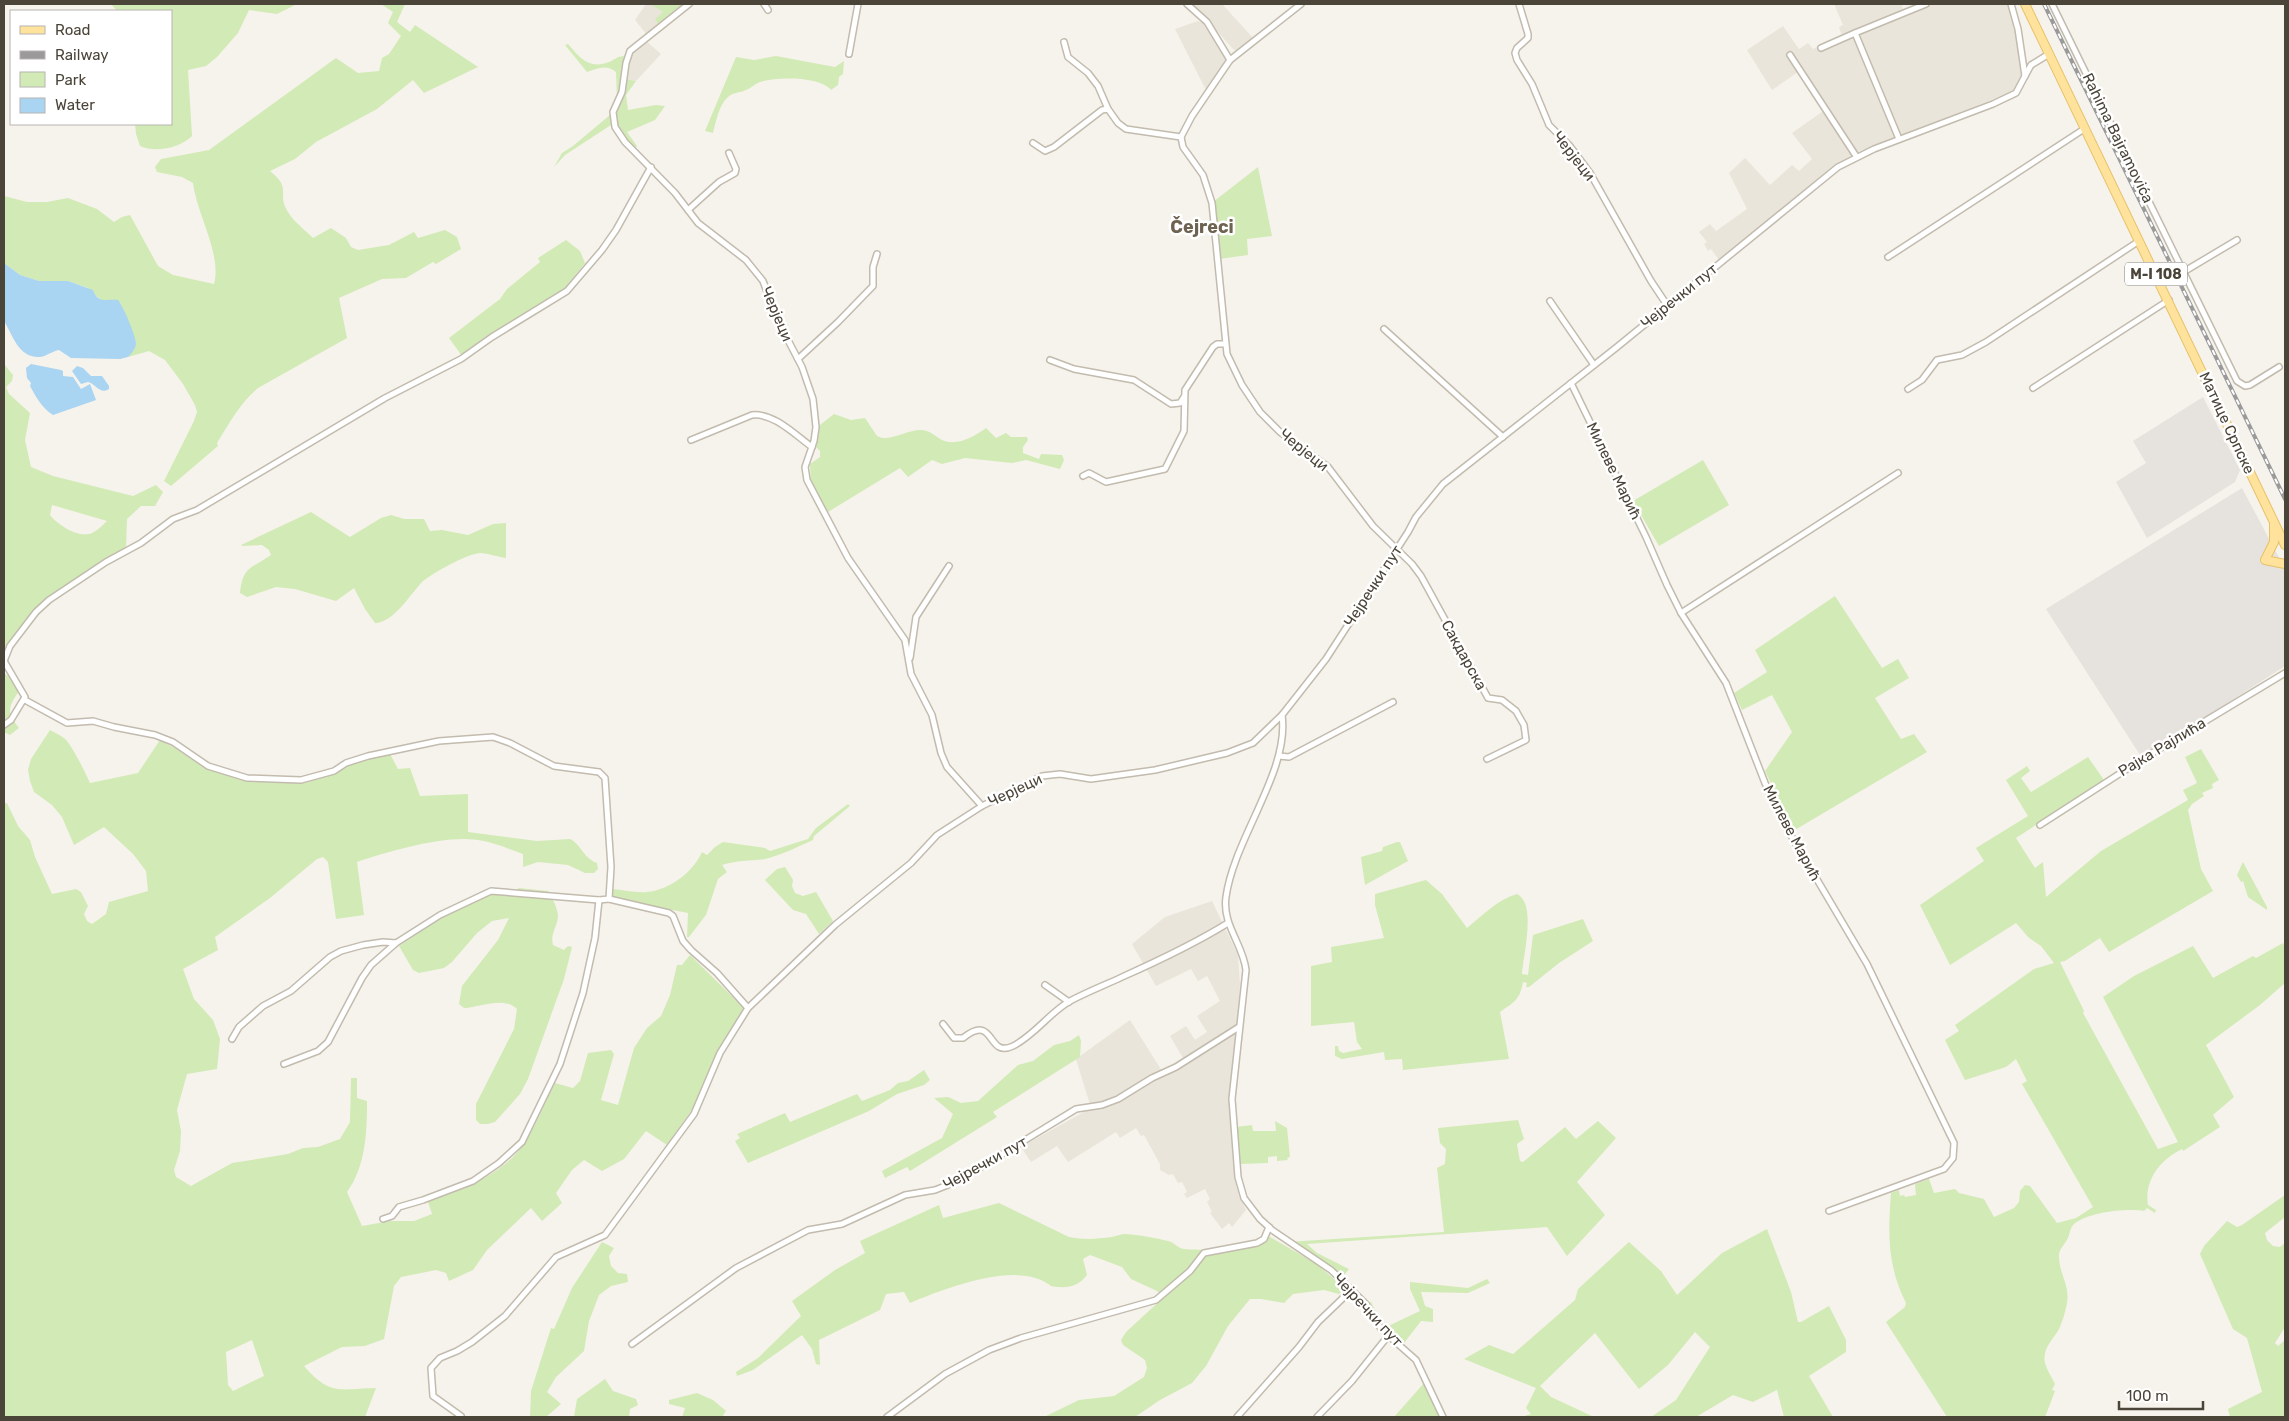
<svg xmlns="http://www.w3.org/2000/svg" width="2289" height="1421" viewBox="0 0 2289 1421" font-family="Rubik,sans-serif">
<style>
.residential{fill:#eae5da}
.industrial{fill:#e6e2dd}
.green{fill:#d2eab5;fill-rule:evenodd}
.water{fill:#a9d4f2}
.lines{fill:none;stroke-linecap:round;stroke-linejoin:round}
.street-casing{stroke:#c2bbae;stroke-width:8}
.primary-casing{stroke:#e6c16a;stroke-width:10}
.street{stroke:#fff;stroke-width:5}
.primary{stroke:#ffe39c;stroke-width:8}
.rail-casing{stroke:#9a9a9a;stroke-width:4}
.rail{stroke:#fff;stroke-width:2;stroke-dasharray:5.5;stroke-linecap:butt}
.labels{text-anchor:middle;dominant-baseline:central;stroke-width:5;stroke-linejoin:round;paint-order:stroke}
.shield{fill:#fff;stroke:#817c74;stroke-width:1}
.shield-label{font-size:14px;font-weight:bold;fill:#4b4439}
.street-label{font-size:15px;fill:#4b4439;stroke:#fff}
.quarter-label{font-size:18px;font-weight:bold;fill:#6e6250;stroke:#fff}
</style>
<rect width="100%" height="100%" fill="#f6f3ec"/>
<!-- residential -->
<g class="residential">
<polygon points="646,4 650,4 663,12 659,25 647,35 635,20"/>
<polygon points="1193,4 1222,4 1253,38 1239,51 1234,50"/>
<polygon points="1834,4 1901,4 1903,9 1918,4 2012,4 2024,79 2017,90 1858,152 1838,164 1719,260 1711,249 1708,251 1704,244 1707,242 1699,232 1710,224 1716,231 1747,209 1729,173 1745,158 1770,185 1792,165 1799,171 1812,159 1792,133 1826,109 1801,70 1772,90 1747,50 1783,26 1799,49 1808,43 1813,49 1842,36 1839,27 1843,25"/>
<polygon points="1198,21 1203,23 1226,59 1220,72 1206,90 1175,29"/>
<polygon points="646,41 661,54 636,81 625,79 630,55"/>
<polygon points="1212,901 1238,955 1240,985 1230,1100 1235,1180 1239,1196 1246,1210 1232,1227 1229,1223 1222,1229 1210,1213 1212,1212 1207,1202 1210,1199 1205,1189 1187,1198 1184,1194 1187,1192 1182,1182 1178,1183 1173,1174 1169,1175 1160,1170 1160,1164 1144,1135 1141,1136 1136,1128 1120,1138 1116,1132 1068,1162 1057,1146 1031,1162 1021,1147 1091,1108 1076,1059 1130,1020 1162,1071 1183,1058 1170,1036 1186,1026 1195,1040 1207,1032 1197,1016 1220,1001 1207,976 1198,981 1191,969 1156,986 1132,944 1165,917"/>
</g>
<!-- industrial -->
<g class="industrial">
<polygon points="2203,397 2240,470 2235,482 2147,538 2116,482 2146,463 2133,441"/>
<polygon points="2242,488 2285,569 2285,666 2142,758 2046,609"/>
</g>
<!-- green -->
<g class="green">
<path d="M111,4H327H297L277,14L249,10L238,33L217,57L206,66L188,70L192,136C180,148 156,153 140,146L136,134L135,124H171V11H117Z"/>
<path d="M381,4H405L397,22L410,32L415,25L478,67L424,93L413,80L377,109L316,142L295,159L270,171C293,189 276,194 288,212C294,222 305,230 313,238L331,228L346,238L351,247L358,250L389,245L414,232L418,238L445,230L457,237L461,249L436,264L433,262L406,278L382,279L339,298L347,338L258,388C240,403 229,424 217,443L218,446L171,486L164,481L194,421L197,412L195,405L183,384L165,360L149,351L128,357L136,343L120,303L114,300L102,301L88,288L68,281H39L20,275L4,263V196L27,202H47L68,198L97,209L114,222L122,217L130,215L158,266L173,275L214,284C222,254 197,215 193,183L182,177L157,172L155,167L161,159L209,150L336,58L358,73L379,71L382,58L389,54L401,36L388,23L393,12Z"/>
<polygon points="650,4 686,4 659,25 655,19 663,12"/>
<path d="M568,44C579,57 589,70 609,62C614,60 618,56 624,56L617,98L616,72C607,64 597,68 587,72L565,45Z"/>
<path d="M776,56L835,67L844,61L843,74L839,77L838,85L831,90C819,76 776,77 760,82C755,84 751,88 746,90C740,93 733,92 728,97C719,105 716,121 713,133L705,131L736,57L754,60Z"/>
<path d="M625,79L636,81L626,95L628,110L656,105L665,106L655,120L627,132L637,146L635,149C608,121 615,113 625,79Z"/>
<polygon points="610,115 611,125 565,155 554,167 562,153 573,146"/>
<polygon points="1258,167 1272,236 1247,239 1248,255 1219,259 1213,202"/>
<polygon points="566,240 580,251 585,263 564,289 462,356 449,338 500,299 507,289 540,262 538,258"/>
<path d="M4,364L13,375L12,381L6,387L9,394L30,413L25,440L31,467L53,476L133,496L156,485L163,492L155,506H141L127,519L126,548L49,596L34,611L4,653ZM52,505L107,521C103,525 97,531 92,533C79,539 58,525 50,515Z"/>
<path d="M834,414L851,420L865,418L877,436L882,438C895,439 908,430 921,430C929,430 935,436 942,440C957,447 975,436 986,428L996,438L1006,433L1011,437H1027L1028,440L1023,447V453L1039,459L1041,454L1062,455L1064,460L1060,469L1026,460L1012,463L965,458L942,464L932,460L908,477L900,468L828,512L811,483L810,464L820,457V451L816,447L820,425Z"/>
<polygon points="1703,460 1729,505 1659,546 1633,501"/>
<path d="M311,512L350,537L381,518L391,515L404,519H424L430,531L442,530L468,535L493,524L506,523V558C498,557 487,553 480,553C467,554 430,574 421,583C410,595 393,623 375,623L365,609L354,588L336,601L295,589L276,587L247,597L240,593C243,566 251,569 271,555L269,550L262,545L243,546L241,545Z"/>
<polygon points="1835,596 1882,668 1898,659 1909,678 1875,698 1901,739 1914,734 1927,752 1793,831 1765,771 1792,732 1772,695 1742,710 1734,693 1767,672 1755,650"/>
<path d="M4,673L11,678L20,690C8,707 6,711 19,728L10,735L4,732Z"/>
<path d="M50,730C55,733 60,735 64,738C71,743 86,774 90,783L138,773L160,740L175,748L204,768L248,782L305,783L336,773L348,765L390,754L398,769L410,768L420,796L468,794V832L537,841L570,839C581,844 583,858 597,863L598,869L594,873H585L568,865L538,862L523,867V854C508,849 494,842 478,840C444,835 390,851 357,862L364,915L336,919L328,862L323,857L317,859L270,898L215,937L218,950L183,969L194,999L213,1020L220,1039L217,1069L187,1074L177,1110L181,1131L180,1151L174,1170L176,1177L191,1186L232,1163L288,1154L303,1148L318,1147L340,1139L350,1122L351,1078H357V1098L367,1101C367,1132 366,1166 347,1192L362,1226L390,1221H414L432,1214L428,1202C462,1189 504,1175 525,1142C537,1124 545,1102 555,1083L573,1088L580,1081L588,1053L611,1050L614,1054L601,1100L618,1105L634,1048L647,1028L661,1016L670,995L677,965H682L690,955L745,1009L721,1046L698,1101L667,1145L646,1131L624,1159L602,1171L584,1160L572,1170L556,1193L562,1203L542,1221L531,1208L487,1250L473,1270L449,1281L446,1273L436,1270L401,1277L394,1286L384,1339L365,1346L342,1347L304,1366C330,1396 340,1389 376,1388L365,1417H4V804L7,803L18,826L30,840L35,857L52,894L76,889L81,892L88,906L84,914L87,921L92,924L106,914L109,902L148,891L146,871L133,854L104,827L74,845L62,817L52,805L34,792L30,781L28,770L31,759ZM252,1340L264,1376L233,1391L228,1385L226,1352Z"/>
<path d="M2201,749L2219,780L2212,784L2213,788L2202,793L2204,796L2192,804L2188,810L2201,869L2213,891L2109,952L2100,938L2065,961L2060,962L2084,1011L2083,1013L2158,1149L2178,1142L2103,997L2134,976L2193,946L2213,978L2253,956L2256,958L2283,943L2285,946V983L2260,1005L2206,1045L2234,1097L2213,1115L2220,1127L2183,1151L2182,1149C2160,1160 2144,1180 2148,1205L2156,1210L2155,1213L2147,1208L2144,1211C2128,1208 2088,1212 2074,1224C2070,1228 2070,1233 2068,1238C2064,1246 2058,1249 2059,1258C2060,1275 2070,1286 2067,1303C2065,1313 2063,1320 2059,1329C2053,1340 2042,1348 2045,1363C2047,1370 2052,1378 2055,1384L2052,1390L2055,1391L2045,1417H1947L1886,1322L1905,1307L1906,1303C1887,1265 1888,1234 1891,1193L1899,1190L1900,1196L1904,1195L1905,1197L1916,1195L1915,1184L1929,1179L1934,1193L1955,1189L1959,1193L1984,1199L1994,1217L2014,1208L2019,1202L2020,1191L2025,1185L2030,1186L2057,1223L2076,1218L2093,1207L2022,1084L2027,1081L2016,1059L2006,1067L1965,1080L1945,1040L1959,1031L1955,1025L2034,969L2054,963L2041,946L2029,938L2016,923L1950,965L1920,905L1984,861L1976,848L2028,816L2006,780L2027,766L2030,771L2021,778L2031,792L2088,757L2104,780L2016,838L2035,868L2043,862L2046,897L2101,851L2188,800L2183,790L2197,783L2185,757Z"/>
<path d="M848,804L850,806L814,836L813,840C797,847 782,855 765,859C751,861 736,860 722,865L727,872L718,879L706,915L689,937H687L688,913L611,898L612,889C623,890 636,893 647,892C670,890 693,872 702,852L707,855L715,847L723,842L765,848L770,851L808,839L816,828Z"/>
<polygon points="1397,842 1400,842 1408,861 1365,885 1361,857 1382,851 1383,847"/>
<polygon points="2243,862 2267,907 2267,910 2248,897 2243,881 2241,882 2237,875"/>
<polygon points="785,867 793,880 792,886 795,893 803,896 816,892 833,921 819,934 806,914 793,910 765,880 777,869"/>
<path d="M1426,880L1442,894L1467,928C1482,916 1498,899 1517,894C1537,904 1523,955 1522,974L1528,975L1533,935L1583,919L1593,941L1559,963L1529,987H1526L1527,983L1523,982C1520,1000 1514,1002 1500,1012L1509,1059L1403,1070L1402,1059L1385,1060L1384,1052L1342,1059L1335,1056V1046H1338L1339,1051L1343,1053L1362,1049L1357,1042L1354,1022L1311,1026V966L1332,962L1331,947L1384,938L1375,905V894Z"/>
<path d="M518,888L548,891C552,898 558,908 558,917C557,927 550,934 553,945L564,950L568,946L572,947L564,979L528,1079L520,1094L495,1122L488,1124H480L476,1120V1104L514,1029L517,1009C504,996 481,1007 464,1008L459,1004L462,986L498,940L509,918L492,921L477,933L452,962L444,968L419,973L413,970L399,946L442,917L490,894L496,892L517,894Z"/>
<polygon points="1079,1035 1081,1041 1080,1057 993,1112 997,1117 910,1171 907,1167 885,1178 882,1171 942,1138 953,1114 934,1098 948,1097 961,1103 978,1101 1018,1065 1033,1061 1054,1045 1070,1041"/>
<polygon points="924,1070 930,1080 924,1085 897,1094 869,1111 748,1163 735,1141 740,1138 737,1134 785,1113 790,1122 857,1094 862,1101 890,1090 898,1083 908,1081"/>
<polygon points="1518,1120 1524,1139 1517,1144 1520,1161 1523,1162 1565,1127 1576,1139 1598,1121 1616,1138 1577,1182 1605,1215 1567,1256 1547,1227 1307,1244 1317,1253 1349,1269 1340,1280 1287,1242 1444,1232 1437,1168 1445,1164 1446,1149 1440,1143 1438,1128"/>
<polygon points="1275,1121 1287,1128 1290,1157 1287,1158 1288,1160 1277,1161 1277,1156 1268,1157 1268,1163 1239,1164 1236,1127 1252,1125 1253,1131 1276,1131"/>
<polygon points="2285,1195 2285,1217 2265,1233 2267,1240 2273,1246 2280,1247 2285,1243 2285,1327 2275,1343 2278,1346 2285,1340 2285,1417 2230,1417 2228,1409 2262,1392 2247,1338 2233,1329 2200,1254 2204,1246 2227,1221 2237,1227 2242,1225"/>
<path d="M999,1203L1069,1237C1083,1240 1098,1239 1112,1237C1116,1236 1121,1234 1126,1234C1138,1235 1157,1238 1168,1241C1174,1242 1177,1248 1184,1249C1203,1251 1254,1249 1265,1234L1315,1263L1345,1288L1339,1294L1324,1290L1293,1294L1284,1303L1261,1299H1250L1228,1326L1206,1366L1192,1383L1160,1400L1135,1417H1044L1079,1400L1114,1396L1144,1377L1147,1368L1145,1360L1123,1345L1121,1340L1126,1332L1164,1297L1157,1291L1131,1279L1122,1267L1090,1255L1083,1259L1087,1275C1078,1287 1066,1289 1051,1286C1019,1259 944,1289 910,1303L904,1292L886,1294L880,1310L819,1340L820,1365L816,1364L812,1349L802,1335L753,1370L737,1376L736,1372L758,1358L801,1316L792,1301L835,1270L865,1253L860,1241L939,1205L943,1218Z"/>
<polygon points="1767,1229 1791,1292 1798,1322 1801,1322 1829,1306 1846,1340 1846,1352 1809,1376 1833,1417 1784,1417 1777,1390 1753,1402 1733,1395 1696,1417 1651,1417 1676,1400 1710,1347 1695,1332 1668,1365 1639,1389 1595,1333 1540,1386 1551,1397 1594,1417 1521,1417 1531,1414 1526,1408 1536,1388 1464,1359 1489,1345 1513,1354 1575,1300 1578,1289 1629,1242 1661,1271 1677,1295 1722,1253"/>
<polygon points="602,1242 614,1248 609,1256 611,1266 618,1273 627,1274 628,1282 611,1286 599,1295 589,1321 584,1351 556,1377 547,1392 561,1404 546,1417 530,1417 531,1391 551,1328 554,1329 572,1288"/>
<polygon points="1487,1279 1490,1283 1468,1293 1421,1292 1425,1306 1433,1309 1433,1322 1421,1321 1401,1347 1386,1335 1366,1304 1371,1302 1384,1328 1420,1311 1410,1289 1410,1282 1468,1288"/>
<polygon points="605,1379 613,1391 636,1399 638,1405 630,1409 629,1417 574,1417 577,1399"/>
<polygon points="1425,1382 1439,1417 1394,1417"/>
<polygon points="697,1393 713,1400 726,1411 722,1417 682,1417 685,1408 669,1404 669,1400"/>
</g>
<!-- water -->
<g class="water">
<path d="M4,263L20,275L39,281H68L93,290C98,304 106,299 118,300C123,306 135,334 136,343C136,348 132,353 128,357L120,359L71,358L59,350C52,351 47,356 40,357C18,358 13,335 4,321Z"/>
<path d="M31,364L61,370L63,371V376L73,377L81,389L90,384L96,400L53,415C42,408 36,397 30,386L31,383L27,378L26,368Z"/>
<path d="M77,366L83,368L91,376H102L109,386V389C100,395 96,384 88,382L81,384L72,371Z"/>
</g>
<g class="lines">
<defs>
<g id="street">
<polyline points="689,4 630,51 626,63 622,92 613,112 615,127 625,142 675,193 698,223 746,260 763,281 777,319 802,367 813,399 816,427 814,441 805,467 807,480 848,558 905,640 911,674 932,715 941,753 947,767 982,806"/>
<polyline points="764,4 768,10"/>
<polyline points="1187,4 1207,22 1230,60 1192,116 1181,137 1183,147 1203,175 1212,203 1227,354 1242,385 1260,412 1280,432 1328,467 1373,526 1412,564 1421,576 1488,698 1502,700 1516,711 1524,725 1526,740 1487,759"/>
<polyline points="1519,4 1528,34 1528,38 1517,48 1515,53 1517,60 1532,84 1549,125 1569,145 1590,173 1651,281 1667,305"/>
<polyline points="2052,4 2237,381 2245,386 2250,385 2279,367"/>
<polyline points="1064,42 1068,57 1088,73 1098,86 1108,109"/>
<polyline points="1821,48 1855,33"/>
<polyline points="849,54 858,4"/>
<polyline points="1790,55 1856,156"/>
<polyline points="1230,60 1301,4"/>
<polyline points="2025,76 2031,65 2049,54"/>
<polyline points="1899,139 1855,33 1926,4"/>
<polyline points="1033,143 1045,151 1054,147 1102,110 1108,109 1118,123 1126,129 1181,137"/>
<polyline points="688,210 719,182 735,173 736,169 729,153"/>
<polyline points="1888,257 2084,129"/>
<polyline points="2185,271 2237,240"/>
<polyline points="1550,301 1594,365"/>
<polyline points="1384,329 1503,437"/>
<polyline points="798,359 838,322 873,286 873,267 877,254"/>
<polyline points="1050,360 1074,369 1134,380 1171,404 1180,403 1184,397"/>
<polyline points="1571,383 1646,537 1667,585 1681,613 1726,683 1765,783 1783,822 1867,964 1954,1143 1953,1158 1944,1169 1829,1211"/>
<polyline points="2033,388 2169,300"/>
<polyline points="1908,389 1922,380 1937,360 1962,355 1986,342 2139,241"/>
<path d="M691,440L752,415C774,413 794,434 812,447"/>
<polyline points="1083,476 1089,473 1106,482 1165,469 1184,431 1185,390 1213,347 1217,344 1225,344"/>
<polyline points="1681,613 1898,473"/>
<polyline points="910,658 916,617 949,566"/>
<polyline points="4,661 10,646 36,612 49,600 106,562 141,543 173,519 197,510 385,398 461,359 492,337 567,291 602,250 616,230 651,167"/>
<polyline points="25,700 67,723 93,721 114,727 155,735 173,742 208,766 247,778 301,780 334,771 346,763 368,756 439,741 493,737 510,743 554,766 599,772 605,778 611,867 609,899 599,900 491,891 440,915 396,943 383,942 363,945 341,951 330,957 291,991 263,1006 239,1027 232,1039"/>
<polyline points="4,725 11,720 25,697 4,661"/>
<polyline points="1279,756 1289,757 1393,702"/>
<polyline points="2040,825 2144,758 2285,673"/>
<polyline points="609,899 669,913 673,916 683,941 691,950 717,973 748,1008"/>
<polyline points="1045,985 1069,1002"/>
<path d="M943,1024L954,1038H963C996,1012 986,1059 1013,1046C1035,1035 1049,1013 1070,1001C1087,992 1105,985 1122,977C1158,961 1194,944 1228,923"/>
<polyline points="284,1064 318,1051 328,1042 362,978 371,965 396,943"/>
<polyline points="383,1219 392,1216 399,1207 423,1200 473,1181 499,1163 522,1142 560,1064 583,993 595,938 599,900"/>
<polyline points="632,1344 736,1268 808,1230 842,1224 905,1195 935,1190 958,1181 1076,1109 1102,1105 1118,1099 1152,1078 1176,1067 1239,1027"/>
<polyline points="461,1416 433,1396 431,1368 440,1358 457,1351 472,1342 505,1316 556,1257 605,1235 694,1114 720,1053 748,1008 835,925 911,863 937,835 982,806 1042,776 1060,774 1091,779 1155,770 1227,753 1253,743 1282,715"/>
<polyline points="887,1417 945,1374 989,1350 1021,1338 1156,1300 1190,1271 1204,1253 1257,1243 1264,1239 1269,1227"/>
<polyline points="1237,1417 1299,1347 1318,1322 1342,1299 1349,1288"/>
<polyline points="1317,1417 1352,1381 1388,1336"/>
<path d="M1443,1417L1416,1360L1381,1329L1366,1304L1331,1270L1272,1230L1260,1219L1244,1198L1238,1177L1232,1099L1246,970C1243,944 1222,925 1226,897C1234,838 1290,771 1282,715L1326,659L1408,532L1416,517L1443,484L1617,347L1838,167L1874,149L1993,104L2016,93L2025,76L2018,29L2011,4"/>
</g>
<g id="primary">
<polyline points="2025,4 2285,545"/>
<polyline points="2274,524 2274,542 2265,560 2285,564"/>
</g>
</defs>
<!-- street casing -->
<use href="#street" class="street-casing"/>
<!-- primary casing -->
<use href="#primary" class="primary-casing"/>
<!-- street -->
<use href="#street" class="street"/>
<!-- primary -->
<use href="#primary" class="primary"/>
<defs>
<polyline id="rail" points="2044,4 2285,499"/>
</defs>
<!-- rail casing -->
<use href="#rail" class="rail-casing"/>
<!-- rail -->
<use href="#rail" class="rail"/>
</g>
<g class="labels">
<!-- shield labels -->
<rect class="shield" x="2125" y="262.5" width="62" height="23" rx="4"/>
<g class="shield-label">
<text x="2156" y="274">M-I 108</text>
</g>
<!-- street labels -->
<g class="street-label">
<text transform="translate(2118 138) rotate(64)">Rahima Bajramovića</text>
<text transform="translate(1574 156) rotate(52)">Черјеци</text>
<text transform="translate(1679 296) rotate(-39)">Чејречки пут</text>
<text transform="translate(777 314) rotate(67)">Черјеци</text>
<text transform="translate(2227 423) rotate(65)">Матице Српске</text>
<text transform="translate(1304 450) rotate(39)">Черјеци</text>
<text transform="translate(1614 471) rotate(64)">Милеве Мaрић</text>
<text transform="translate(1373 586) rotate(-57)">Чејречки пут</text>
<text transform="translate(1464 655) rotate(61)">Сакдарска</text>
<text transform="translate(2162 747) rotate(-31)">Рајка Рајлића</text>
<text transform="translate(1015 790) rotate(-25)">Черјеци</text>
<text transform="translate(1792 833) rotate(62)">Милеве Мaрић</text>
<text transform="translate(985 1163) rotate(-29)">Чејречки пут</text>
<text transform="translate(1368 1310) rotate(47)">Чејречки пут</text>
</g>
<!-- quarter labels -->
<g class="quarter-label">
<text x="1202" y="227">Čejreci</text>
</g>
</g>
<!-- border -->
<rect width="2289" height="1421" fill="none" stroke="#4b4439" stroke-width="10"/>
<!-- legend -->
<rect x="10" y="10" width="162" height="115" fill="#ffffff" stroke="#b7b4b0"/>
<rect x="20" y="26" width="25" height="8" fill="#ffe39c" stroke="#b7b4b0"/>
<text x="55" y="35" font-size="15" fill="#4b4439">Road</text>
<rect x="20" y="51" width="25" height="8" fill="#9a9a9a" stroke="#b7b4b0"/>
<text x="55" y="60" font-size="15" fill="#4b4439">Railway</text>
<rect x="20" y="72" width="25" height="15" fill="#d2eab5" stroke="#b7b4b0"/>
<text x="55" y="85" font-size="15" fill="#4b4439">Park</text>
<rect x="20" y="98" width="25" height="15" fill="#a9d4f2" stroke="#b7b4b0"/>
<text x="55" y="110" font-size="15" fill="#4b4439">Water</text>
<!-- scale -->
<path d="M2119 1401v8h84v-8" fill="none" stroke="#4b4439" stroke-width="2.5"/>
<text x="2126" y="1401" font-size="15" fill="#4b4439" stroke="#ffffff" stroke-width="4" paint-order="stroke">100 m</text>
</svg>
